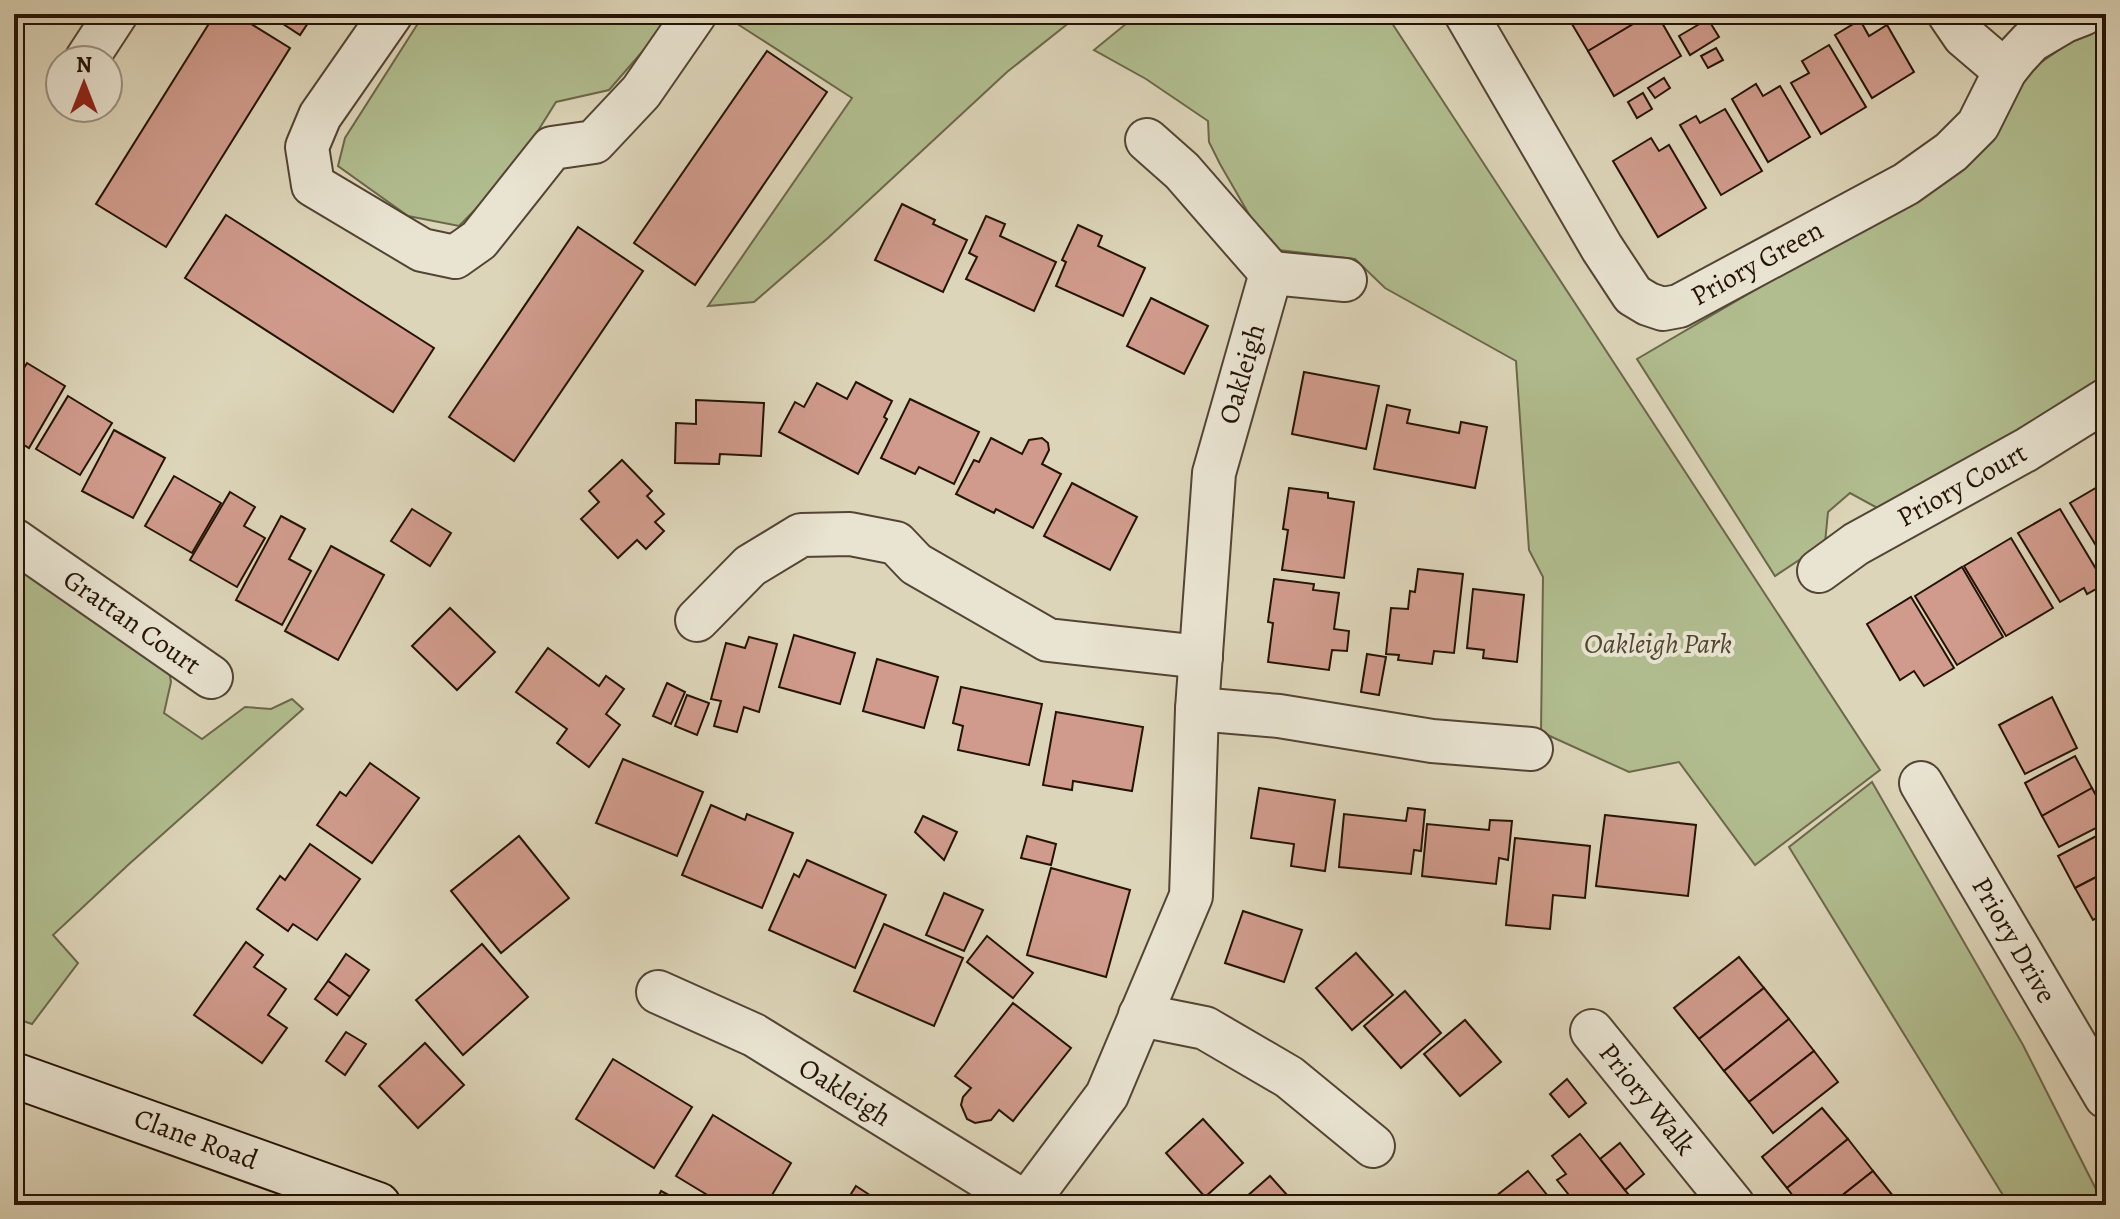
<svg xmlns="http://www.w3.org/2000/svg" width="2120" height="1219" viewBox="0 0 2120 1219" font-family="Alegreya,serif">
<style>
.green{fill:#b1bd8f;stroke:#6b684a;stroke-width:2}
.building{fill:#d09b8c;stroke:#251306;stroke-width:2}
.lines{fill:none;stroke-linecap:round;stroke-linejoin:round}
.street-casing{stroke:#534433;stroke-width:46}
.secondary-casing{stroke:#251306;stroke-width:48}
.street{stroke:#e9e4d2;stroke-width:42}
.secondary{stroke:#e9e4d2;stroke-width:44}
.labels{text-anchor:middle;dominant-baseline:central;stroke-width:8;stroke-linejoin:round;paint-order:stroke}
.street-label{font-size:28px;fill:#251306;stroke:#e9e4d2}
.park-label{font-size:28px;font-style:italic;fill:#4f462f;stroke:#e9e4d2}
</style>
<rect width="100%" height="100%" fill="#ddd5b9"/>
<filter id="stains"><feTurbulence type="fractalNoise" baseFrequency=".0025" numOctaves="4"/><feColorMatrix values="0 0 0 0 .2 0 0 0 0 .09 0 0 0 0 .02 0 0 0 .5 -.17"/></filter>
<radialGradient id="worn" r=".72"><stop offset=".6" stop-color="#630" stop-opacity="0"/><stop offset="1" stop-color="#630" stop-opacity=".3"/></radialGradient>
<!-- green -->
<g class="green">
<polygon points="424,14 675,14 609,90 556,102 513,171 459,226 408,216 338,166 345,138"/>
<polygon points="744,14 1080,14 1007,72 829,237 754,302 708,306 852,98 736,23"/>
<polygon points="1138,14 1386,14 1880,770 1755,865 1679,762 1629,772 1541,732 1543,577 1529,550 1516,361 1385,288 1355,259 1269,249 1220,164 1209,142 1208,121 1146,79 1094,50"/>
<polygon points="2106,24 2106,381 1881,510 1850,493 1828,512 1825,543 1775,576 1637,359 1806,260 2021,76 2082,34"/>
<polygon points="14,560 169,670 171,682 164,713 202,739 245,707 271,709 292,699 303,709 128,865 53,935 78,963 32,1024 14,1018"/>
<polygon points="1872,782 2023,1045 2104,1205 2009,1205 1789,847"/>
</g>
<!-- building -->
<g class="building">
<polygon points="14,14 30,14 14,39"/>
<polygon points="215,14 235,14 290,48 166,247 96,204"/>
<polygon points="268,14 314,14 300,35"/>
<polygon points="1566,14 1650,14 1588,51"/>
<polygon points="1650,14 1657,14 1681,56 1614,96 1588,51"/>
<polygon points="1708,19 1719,37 1690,55 1679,36"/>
<polygon points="1860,20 1869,36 1887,25 1914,72 1872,98 1835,35"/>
<polygon points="1829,45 1866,107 1821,134 1791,83 1809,73 1802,61"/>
<polygon points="1716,48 1723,60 1708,68 1701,56"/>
<polygon points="767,51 827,92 695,285 634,243"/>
<polygon points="1664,78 1670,88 1655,98 1648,88"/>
<polygon points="1756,84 1763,96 1780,86 1810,137 1768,162 1732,99"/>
<polygon points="1643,93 1652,109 1637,118 1628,102"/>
<polygon points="1725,109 1762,171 1721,195 1680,125 1696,116 1700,123"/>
<polygon points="1651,138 1659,151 1669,145 1706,208 1658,237 1613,161"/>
<polygon points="902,204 935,220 933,224 967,240 943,292 875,260"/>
<polygon points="226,215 434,348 393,412 185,278"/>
<polygon points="986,216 1005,224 1000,236 1056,262 1034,311 966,279 977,257 969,253"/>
<polygon points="1078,225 1102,236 1098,246 1145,268 1123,316 1056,286 1066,262 1062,260"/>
<polygon points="578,227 643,271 514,461 449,417"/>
<polygon points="1151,298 1208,326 1184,374 1127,346"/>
<polygon points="27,363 65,386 29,448 14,439 14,384"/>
<polygon points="1304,372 1379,386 1366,449 1292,434"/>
<polygon points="856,382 892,401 884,417 887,419 858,474 779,432 795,402 804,407 817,383 847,399"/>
<polygon points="68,396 112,423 80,475 36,449"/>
<polygon points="910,399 979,432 954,484 919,467 915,474 881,458"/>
<polygon points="696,400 764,403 761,456 720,454 719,464 675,463 676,423 696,424"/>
<polygon points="1387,405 1410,410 1407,423 1459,433 1461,422 1487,427 1475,488 1374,469"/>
<polygon points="114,430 165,458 133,518 82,491"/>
<polygon points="991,438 1022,454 1029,440 1042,438 1048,443 1049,450 1042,464 1061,474 1033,528 996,509 994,513 956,494 974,460 979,462"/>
<polygon points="622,460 652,491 647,496 664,514 655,522 664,531 646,549 637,540 618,558 581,519 599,502 589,491"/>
<polygon points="174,476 221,503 192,553 145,526"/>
<polygon points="2106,482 2106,562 2070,503"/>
<polygon points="1072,483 1137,517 1110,570 1044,536"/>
<polygon points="1289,488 1328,493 1328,498 1354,502 1344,578 1282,570 1288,530 1283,529"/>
<polygon points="230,492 255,507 244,526 265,538 237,587 190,560"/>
<polygon points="412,509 451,533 430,566 391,541"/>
<polygon points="2060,509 2105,584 2087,594 2084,588 2060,602 2018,533"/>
<polygon points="281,516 305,529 289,559 311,571 282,625 236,600"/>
<polygon points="2011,538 2053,608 2006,636 1964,566"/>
<polygon points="331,546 384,575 338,660 285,631"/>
<polygon points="1962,567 2003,637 1957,665 1915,596"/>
<polygon points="1418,569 1463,574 1454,653 1434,651 1432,664 1398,660 1399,655 1386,654 1391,608 1408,609 1410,591 1415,592"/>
<polygon points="1274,579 1314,584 1313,590 1339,593 1334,629 1349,631 1347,651 1332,650 1329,670 1268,662 1273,623 1268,622"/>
<polygon points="1473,589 1524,595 1517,662 1483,658 1484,650 1467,648"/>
<polygon points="1911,597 1954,668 1924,686 1914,671 1900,680 1867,624"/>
<polygon points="450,608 495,652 457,690 412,646"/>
<polygon points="794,635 855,653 840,704 779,687"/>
<polygon points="749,637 777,644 759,712 744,707 737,732 714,726 721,701 711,699 726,643 745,648"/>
<polygon points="548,648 599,686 606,676 624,689 606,714 620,725 589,767 557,743 567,729 516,692"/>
<polygon points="1367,654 1386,657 1379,695 1361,692"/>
<polygon points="877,659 938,677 924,728 863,711"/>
<polygon points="667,683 685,692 671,724 653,716"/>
<polygon points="961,687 1042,704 1029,765 958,750 963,726 953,723"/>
<polygon points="687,695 709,703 697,735 675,726"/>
<polygon points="2052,697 2077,748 2025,774 1999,725"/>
<polygon points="1056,712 1143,727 1132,791 1073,781 1072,790 1043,785"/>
<polygon points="2075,756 2092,788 2042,816 2025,783"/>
<polygon points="623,759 703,792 677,856 596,823"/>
<polygon points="370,763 419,798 372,863 317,825 340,792 346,796"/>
<polygon points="1259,788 1335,800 1325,871 1291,866 1294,844 1251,838"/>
<polygon points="2092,788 2106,814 2106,823 2059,847 2042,816"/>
<polygon points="711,805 745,820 747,814 793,833 762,908 682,875"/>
<polygon points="1408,808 1425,810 1421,851 1414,850 1411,874 1339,867 1344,814 1406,821"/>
<polygon points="1605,815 1696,825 1688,896 1596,886"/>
<polygon points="923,816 957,832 944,860 915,832"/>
<polygon points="1490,820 1512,821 1508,860 1499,858 1496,884 1422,876 1427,824 1489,830"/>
<polygon points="2106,831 2106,872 2075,888 2058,856"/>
<polygon points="519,836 569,898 501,953 451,891"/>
<polygon points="1027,836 1056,844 1051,865 1021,858"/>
<polygon points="1515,838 1590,846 1585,898 1553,895 1550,929 1506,925"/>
<polygon points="310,844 360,879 317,940 293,924 288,931 257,909 280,876 285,880"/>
<polygon points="807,860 886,895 855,968 769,930 794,874 799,877"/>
<polygon points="1051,868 1130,890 1106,977 1027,955"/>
<polygon points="2106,872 2106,913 2093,920 2075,888"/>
<polygon points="944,893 983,910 964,951 926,935"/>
<polygon points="1243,911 1302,930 1284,982 1225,963"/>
<polygon points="884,924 963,958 934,1026 854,991"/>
<polygon points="987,936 1033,973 1013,998 967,962"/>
<polygon points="246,942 263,955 254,967 286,989 268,1015 287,1028 262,1063 194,1015"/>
<polygon points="482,944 528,997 463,1055 416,1000"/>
<polygon points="1356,953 1393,995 1352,1030 1316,988"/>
<polygon points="346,954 369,970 350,997 328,981"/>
<polygon points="1739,957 1764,988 1699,1039 1674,1008"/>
<polygon points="328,981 350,997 337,1015 315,999"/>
<polygon points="1764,988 1789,1019 1724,1071 1699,1039"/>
<polygon points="1405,991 1441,1033 1401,1068 1364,1026"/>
<polygon points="1013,1003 1071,1048 1013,1121 999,1110 991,1120 975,1123 967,1119 961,1105 963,1097 971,1088 955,1076"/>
<polygon points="1789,1019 1814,1051 1749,1102 1724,1071"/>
<polygon points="1465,1020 1501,1062 1460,1096 1424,1054"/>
<polygon points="346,1032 366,1044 345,1075 326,1061"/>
<polygon points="425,1043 464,1085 418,1128 379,1086"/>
<polygon points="1814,1051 1838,1082 1773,1133 1749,1102"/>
<polygon points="613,1059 692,1107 654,1168 576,1119"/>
<polygon points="1567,1079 1586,1103 1569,1117 1550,1094"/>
<polygon points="1822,1108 1848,1139 1787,1188 1762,1157"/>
<polygon points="713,1115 791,1163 766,1205 724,1205 676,1176"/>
<polygon points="1203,1119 1243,1163 1205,1197 1166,1153"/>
<polygon points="1580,1134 1600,1159 1637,1205 1577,1205 1557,1180 1566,1174 1552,1156"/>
<polygon points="1848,1139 1873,1171 1830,1205 1800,1205 1787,1188"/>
<polygon points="1620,1143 1644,1174 1625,1190 1600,1159"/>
<polygon points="1528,1171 1555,1205 1495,1205 1491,1200"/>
<polygon points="1873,1171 1898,1202 1894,1205 1830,1205"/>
<polygon points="1270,1176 1296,1205 1237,1205"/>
<polygon points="856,1186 885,1205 844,1205"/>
<polygon points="661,1191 676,1199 673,1205 654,1205"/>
</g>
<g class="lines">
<defs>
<g id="street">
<polyline points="391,14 320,116 307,147 313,185 422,250 455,257 479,240 552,148 594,142 641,92 695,14"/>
<polyline points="1466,14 1602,248 1633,295 1648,304 1663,309 1679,306 1906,184 1951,152 1978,125 2005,71 2017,56 2031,41 2065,21 2083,14"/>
<polyline points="1949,14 1964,36 2005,71"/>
<polyline points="86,60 116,14"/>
<polyline points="1147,140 1182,171 1271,273"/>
<polyline points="1271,273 1345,280"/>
<polyline points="14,540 211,677"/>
<polyline points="1819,571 1856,544 2026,450 2106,400"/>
<polyline points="697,620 750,566 801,535 850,534 896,543 916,564 1048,640 1201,657"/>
<polyline points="1197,709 1279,716 1432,741 1531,749"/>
<polyline points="1921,783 2106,1097"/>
<polyline points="658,992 754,1035 1026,1203"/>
<polyline points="1140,1015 1205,1028 1289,1077 1373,1146"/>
<polyline points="1592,1031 1733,1205"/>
<polyline points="1025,1205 1107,1095 1191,896 1197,709 1214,473 1271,273"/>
</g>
<polyline id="secondary" points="14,1075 378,1205"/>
</defs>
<!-- street casing -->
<use href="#street" class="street-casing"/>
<!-- secondary casing -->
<use href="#secondary" class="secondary-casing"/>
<!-- street -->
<use href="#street" class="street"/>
<!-- secondary -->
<use href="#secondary" class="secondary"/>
</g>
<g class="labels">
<!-- street labels -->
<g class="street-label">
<text transform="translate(1757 263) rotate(-29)">Priory Green</text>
<text transform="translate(1242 374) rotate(-74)">Oakleigh</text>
<text transform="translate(1962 485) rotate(-29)">Priory Court</text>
<text transform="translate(132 622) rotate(35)">Grattan Court</text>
<text transform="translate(2014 940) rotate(60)">Priory Drive</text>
<text transform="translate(845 1092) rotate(32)">Oakleigh</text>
<text transform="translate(1647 1099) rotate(51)">Priory Walk</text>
<text transform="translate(196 1139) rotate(20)">Clane Road</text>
</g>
<!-- park labels -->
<g class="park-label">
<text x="1658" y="644">Oakleigh Park</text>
</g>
</g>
<!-- margin -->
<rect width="2120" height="1219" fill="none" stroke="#ddd5b9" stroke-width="48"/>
<rect x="16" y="16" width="2088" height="1187" fill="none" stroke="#251306" stroke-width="4"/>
<rect x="24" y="24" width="2072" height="1171" fill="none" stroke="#251306" stroke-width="2"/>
<!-- north arrow -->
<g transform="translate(84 84)"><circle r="38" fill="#e9e4d2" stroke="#9b9080" stroke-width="2"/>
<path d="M0-6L14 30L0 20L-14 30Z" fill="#8f2418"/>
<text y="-12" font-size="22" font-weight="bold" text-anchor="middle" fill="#251306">N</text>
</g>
<rect width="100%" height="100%" filter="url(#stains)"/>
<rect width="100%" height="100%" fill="url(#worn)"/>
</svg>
